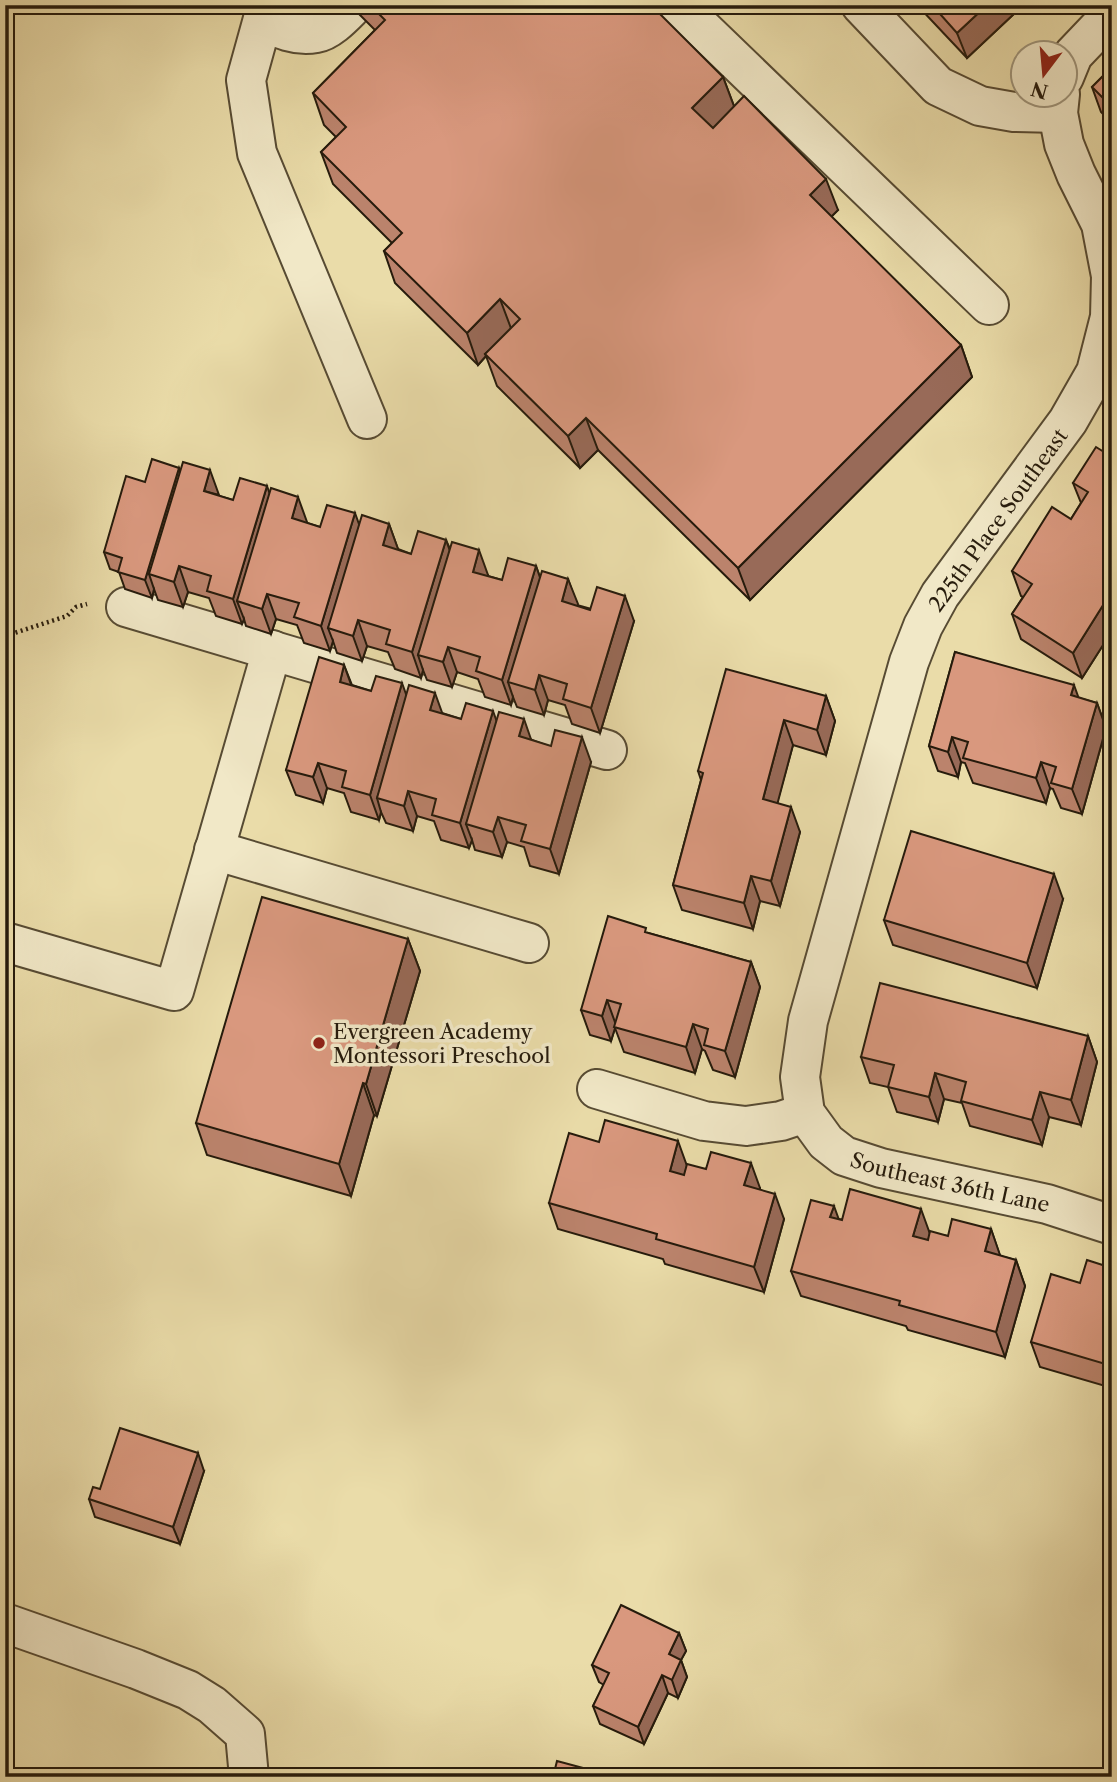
<svg xmlns="http://www.w3.org/2000/svg" width="1117" height="1782" viewBox="0 0 1117 1782" font-family="'Libre Caslon Text',serif">
<style>
.lines{fill:none;stroke-linecap:round;stroke-linejoin:round}
.minor-casing{stroke:#574b33;stroke-width:42}
.path{stroke:#261b0c;stroke-width:4.5;stroke-dasharray:2 3.5;stroke-linecap:butt}
.minor{stroke:#f1e8c7;stroke-width:38}
.wall{fill:#bb836c;stroke:#261b0c;stroke-width:2}
.shaded-wall{fill:#986a58;stroke:#261b0c;stroke-width:2}
.building{fill:#d9987e;stroke:#261b0c;stroke-width:2}
.poi-dot{fill:#8f2418;stroke:#f1e8c7;stroke-width:2.5}
.labels{text-anchor:middle;dominant-baseline:central;stroke-width:7;stroke-linejoin:round;paint-order:stroke}
.street-label{font-size:21px;fill:#261b0c;stroke:#f1e8c7}
.poi-label{font-size:21px;fill:#261b0c;stroke:#f1e8c7;text-anchor:start}
</style>
<rect width="100%" height="100%" fill="#eadca9"/>
<filter id="stains"><feTurbulence type="fractalNoise" baseFrequency=".00286" numOctaves="4"/><feColorMatrix values="0 0 0 0 .2 0 0 0 0 .09 0 0 0 0 .02 0 0 0 .5 -.17"/></filter>
<radialGradient id="worn" r=".72"><stop offset=".6" stop-color="#630" stop-opacity="0"/><stop offset="1" stop-color="#630" stop-opacity=".3"/></radialGradient>
<g class="lines">
<defs>
<g id="minor">
<path d="M262,5C263,8 263,14 265,16C275,31 299,36 316,33C329,31 343,16 352,7"/>
<polyline points="678,5 989,305"/>
<polyline points="861,5 938,86 980,106 1014,112 1058,113"/>
<polyline points="264,15 246,80 257,153 367,419"/>
<polyline points="1064,77 1073,55 1112,14"/>
<path id="s1" d="M1060,94L1058,113L1064,144L1076,174L1101,224L1111,276L1110,317L1096,372L1068,421L940,595L923,626L909,662L808,1021L800,1077L805,1113L826,1142L844,1156L881,1168L1047,1204L1112,1225"/>
<polyline points="126,607 607,750"/>
<polyline points="214,850 529,943"/>
<polyline points="5,942 174,991 272,650"/>
<polyline points="597,1089 704,1121 746,1126 781,1121 805,1113"/>
<polyline points="5,1623 136,1669 188,1690 212,1705 245,1734 249,1777"/>
</g>
</defs>
<!-- minor casing -->
<use href="#minor" class="minor-casing"/>
<!-- path -->
<polyline class="path" points="5,636 67,616 76,607 87,604"/>
<!-- minor -->
<use href="#minor" class="minor"/>
</g>
<!-- wall -->
<g class="wall">
<polygon points="350,5 623,5 723,77 734,106 838,210 831,217 961,345 972,377 750,600 598,450 580,468 497,386 486,356 478,365 395,283 384,251 392,243 333,184 321,152 336,137 324,125 313,93 375,30"/>
<polygon points="917,5 1015,5 1017,11 967,58"/>
<polygon points="1112,67 1112,123 1101,112 1092,87"/>
<polygon points="1112,457 1112,631 1082,678 1021,639 1012,614 1023,597 1021,596 1012,571 1071,519 1081,503 1073,483"/>
<polygon points="179,468 180,471 219,496 233,500 270,493 307,523 320,527 389,524 398,549 411,554 446,540 450,549 488,575 488,576 502,580 536,566 540,577 568,579 577,605 634,621 600,733 572,724 565,705 548,700 544,715 517,707 513,697 511,705 485,697 478,679 457,672 452,687 427,680 423,670 421,678 395,669 388,652 367,646 362,661 337,653 333,641 330,651 304,643 297,625 276,619 271,634 246,626 244,619 242,624 216,616 209,598 188,592 183,607 158,600 154,589 152,598 125,589 119,572 110,569 104,552 145,482"/>
<polygon points="955,652 1079,698 1097,703 1106,728 1082,814 1061,808 1053,789 1050,788 1046,803 973,783 965,763 961,762 958,777 938,771 929,746"/>
<polygon points="344,665 352,685 371,691 406,695 442,713 461,719 496,721 532,740 591,762 559,874 530,866 524,847 507,842 502,857 475,850 472,840 469,848 441,840 434,821 417,816 413,831 386,823 381,812 379,820 351,812 344,793 327,788 323,803 296,795 286,770"/>
<polygon points="826,696 835,721 826,755 793,745 777,803 800,832 780,906 760,901 753,929 682,910 673,885 701,780 698,771"/>
<polygon points="1063,899 1037,988 893,945 884,920"/>
<polygon points="648,933 751,962 760,987 735,1077 713,1070 705,1051 702,1049 695,1073 624,1052 615,1028 611,1041 590,1035 581,1010"/>
<polygon points="408,939 420,971 377,1116 374,1115 351,1196 207,1155 196,1123"/>
<polygon points="1088,1036 1097,1062 1081,1125 1049,1117 1042,1145 970,1126 962,1103 944,1099 938,1122 897,1112 888,1087 870,1083 861,1057"/>
<polygon points="687,1165 760,1188 760,1189 784,1219 764,1292 665,1264 663,1259 558,1229 549,1203"/>
<polygon points="838,1219 948,1236 991,1229 1000,1256 1016,1260 1025,1286 1005,1357 908,1330 906,1326 801,1296 791,1271"/>
<polygon points="1112,1268 1112,1388 1040,1367 1031,1342 1080,1283"/>
<polygon points="204,1471 180,1544 95,1517 89,1499 100,1489"/>
<polygon points="679,1633 686,1651 681,1660 687,1677 678,1698 668,1693 644,1744 600,1724 593,1706 604,1685 599,1682 592,1665"/>
</g>
<!-- shaded-wall -->
<g class="shaded-wall">
<polygon points="987,5 1015,5 1017,11 967,58 957,33"/>
<polygon points="723,77 735,109 704,140 692,108"/>
<polygon points="826,179 838,210 821,227 810,195"/>
<polygon points="500,299 512,331 485,354 486,356 478,365 467,333"/>
<polygon points="961,345 972,377 750,600 738,568"/>
<polygon points="586,418 598,450 580,468 568,436"/>
<polygon points="179,468 185,485 149,574 154,589 152,598 145,580"/>
<polygon points="210,470 219,495 204,491"/>
<polygon points="267,486 276,511 237,601 244,619 242,624 233,599"/>
<polygon points="298,497 307,522 301,543 292,518"/>
<polygon points="355,513 364,538 328,628 333,641 330,651 321,626"/>
<polygon points="389,524 398,549 392,570 383,545"/>
<polygon points="446,540 455,565 418,655 423,670 421,678 412,652"/>
<polygon points="479,550 488,575 482,597 473,572"/>
<polygon points="179,566 188,592 183,607 174,582"/>
<polygon points="536,566 545,592 508,682 513,697 511,705 502,680"/>
<polygon points="568,579 578,604 571,626 562,601"/>
<polygon points="267,594 276,619 271,634 262,609"/>
<polygon points="1110,594 1112,599 1112,631 1082,678 1073,653"/>
<polygon points="625,596 634,621 600,733 591,708"/>
<polygon points="358,620 367,646 362,661 353,636"/>
<polygon points="448,647 457,672 452,687 443,662"/>
<polygon points="344,665 353,690 340,682"/>
<polygon points="539,675 548,700 544,715 535,690"/>
<polygon points="402,683 411,708 377,798 381,812 379,820 370,795"/>
<polygon points="1074,685 1083,710 1071,695"/>
<polygon points="435,693 444,718 430,710"/>
<polygon points="826,696 835,721 826,755 817,730"/>
<polygon points="1097,703 1106,728 1082,814 1072,789"/>
<polygon points="493,711 502,736 466,824 472,840 469,848 460,823"/>
<polygon points="524,719 533,745 519,736"/>
<polygon points="784,720 793,745 772,824 763,799"/>
<polygon points="582,737 591,762 559,874 550,849"/>
<polygon points="952,737 961,762 958,777 948,752"/>
<polygon points="1041,762 1050,788 1046,803 1036,778"/>
<polygon points="318,763 327,788 323,803 313,777"/>
<polygon points="408,791 417,816 413,831 404,806"/>
<polygon points="791,807 800,832 780,906 771,881"/>
<polygon points="498,817 507,842 502,857 493,832"/>
<polygon points="1054,874 1063,899 1037,988 1027,963"/>
<polygon points="751,876 760,901 753,929 744,903"/>
<polygon points="408,939 420,971 377,1116 366,1084"/>
<polygon points="751,962 760,987 735,1077 725,1051"/>
<polygon points="607,1000 616,1025 611,1041 602,1016"/>
<polygon points="693,1024 702,1049 695,1073 686,1047"/>
<polygon points="1088,1036 1097,1062 1081,1125 1071,1100"/>
<polygon points="935,1073 944,1099 938,1122 929,1097"/>
<polygon points="363,1083 374,1115 351,1196 339,1164"/>
<polygon points="1040,1092 1049,1117 1042,1145 1032,1120"/>
<polygon points="678,1141 687,1166 679,1196 670,1171"/>
<polygon points="751,1163 760,1188 754,1210 744,1185"/>
<polygon points="775,1194 784,1219 764,1292 754,1267"/>
<polygon points="834,1206 843,1231 830,1217"/>
<polygon points="921,1209 930,1234 922,1261 913,1236"/>
<polygon points="991,1229 1000,1255 994,1277 985,1251"/>
<polygon points="1016,1260 1025,1286 1005,1357 996,1332"/>
<polygon points="198,1453 204,1471 180,1544 173,1527"/>
<polygon points="679,1633 686,1651 681,1660 687,1677 678,1698 672,1680 669,1654"/>
<polygon points="662,1675 668,1693 644,1744 638,1727"/>
</g>
<!-- building -->
<g class="building">
<polygon points="370,5 623,5 626,9 630,5 651,5 723,77 692,108 713,128 744,96 826,179 810,195 961,345 738,568 586,418 568,436 485,354 520,319 500,299 467,333 384,251 402,233 321,152 346,127 313,93 385,20"/>
<polygon points="932,5 987,5 957,33"/>
<polygon points="1112,67 1112,107 1092,87"/>
<polygon points="1096,447 1112,457 1112,595 1110,594 1073,653 1012,614 1032,584 1012,571 1052,507 1071,519 1088,492 1073,483"/>
<polygon points="152,459 179,468 145,580 118,572 122,558 104,552 126,476 145,482"/>
<polygon points="183,462 210,470 204,491 233,500 240,478 267,486 233,599 207,591 211,576 179,566 174,582 149,574"/>
<polygon points="271,488 298,497 292,518 320,527 327,505 355,513 321,626 294,617 299,603 267,594 262,609 237,601"/>
<polygon points="362,515 389,524 383,545 411,554 418,531 446,540 412,652 386,644 390,630 358,620 353,636 328,628"/>
<polygon points="452,542 479,550 473,572 502,580 508,558 536,566 502,680 476,671 480,657 448,647 443,662 418,655"/>
<polygon points="542,571 568,579 562,601 590,610 597,587 625,596 591,708 563,699 567,684 539,675 535,690 508,682"/>
<polygon points="955,652 1074,685 1071,695 1097,703 1072,789 1051,783 1056,767 1041,762 1036,778 963,758 968,742 952,737 948,752 929,746"/>
<polygon points="319,657 344,665 340,682 371,691 376,676 402,683 370,795 342,787 346,771 318,763 313,777 286,770"/>
<polygon points="726,669 826,696 817,730 784,720 763,799 791,807 771,881 751,876 744,903 673,885 703,773 698,771"/>
<polygon points="409,685 435,693 430,710 461,719 466,703 493,711 460,823 432,815 436,799 408,791 404,806 377,798"/>
<polygon points="499,712 524,719 519,736 551,746 555,730 582,737 550,849 521,841 526,825 498,817 493,832 466,824"/>
<polygon points="911,831 1054,874 1027,963 884,920"/>
<polygon points="262,897 408,939 366,1084 363,1083 339,1164 196,1123"/>
<polygon points="608,916 646,928 645,932 751,962 725,1051 704,1045 708,1029 693,1024 686,1047 614,1027 621,1004 607,1000 602,1016 581,1010"/>
<polygon points="880,983 1088,1036 1071,1100 1040,1092 1032,1120 961,1101 966,1082 935,1073 929,1097 888,1087 894,1065 861,1057"/>
<polygon points="605,1120 678,1141 670,1171 684,1175 687,1164 706,1169 711,1152 751,1163 744,1185 775,1194 754,1267 656,1239 657,1234 549,1203 569,1133 599,1142"/>
<polygon points="850,1189 921,1209 913,1236 928,1240 930,1231 948,1236 952,1219 991,1229 985,1251 1016,1260 996,1332 899,1305 900,1301 791,1271 811,1200 834,1206 830,1217 842,1220"/>
<polygon points="1087,1260 1112,1268 1112,1366 1031,1342 1051,1274 1080,1283"/>
<polygon points="120,1428 198,1453 173,1527 89,1499 93,1487 100,1489"/>
<polygon points="621,1605 679,1633 669,1654 681,1660 672,1680 662,1675 638,1727 593,1706 609,1673 592,1665"/>
<polygon points="557,1761 613,1776 612,1777 553,1777"/>
</g>
<!-- markers -->
<circle class="poi-dot" cx="319" cy="1043" r="7"/>
<g class="labels">
<!-- street labels -->
<g class="street-label">
<text transform="translate(998 520) rotate(-54)">225th Place Southeast</text>
<text stroke="none"><textPath href="#s1" startOffset="1270">Southeast 36th Lane</textPath></text>
</g>
<!-- poi labels -->
<g class="poi-label">
<text x="333" y="1031">Evergreen Academy<tspan x="333" dy="24">Montessori Preschool</tspan></text>
</g>
</g>
<!-- margin -->
<rect width="1117" height="1782" fill="none" stroke="#eadca9" stroke-width="28"/>
<rect x="7" y="7" width="1103" height="1768" fill="none" stroke="#261b0c" stroke-width="3.5"/>
<rect x="14" y="14" width="1089" height="1754" fill="none" stroke="#261b0c" stroke-width="2"/>
<!-- north arrow -->
<g transform="translate(1044 74) rotate(196)"><circle r="33" fill="#f1e8c7" stroke="#a0967c" stroke-width="2"/>
<path d="M0-5L12 26L0 18L-12 26Z" fill="#8f2418"/>
<text y="-10" font-size="19" font-weight="bold" text-anchor="middle" fill="#261b0c">N</text>
</g>
<rect width="100%" height="100%" filter="url(#stains)"/>
<rect width="100%" height="100%" fill="url(#worn)"/>
</svg>
